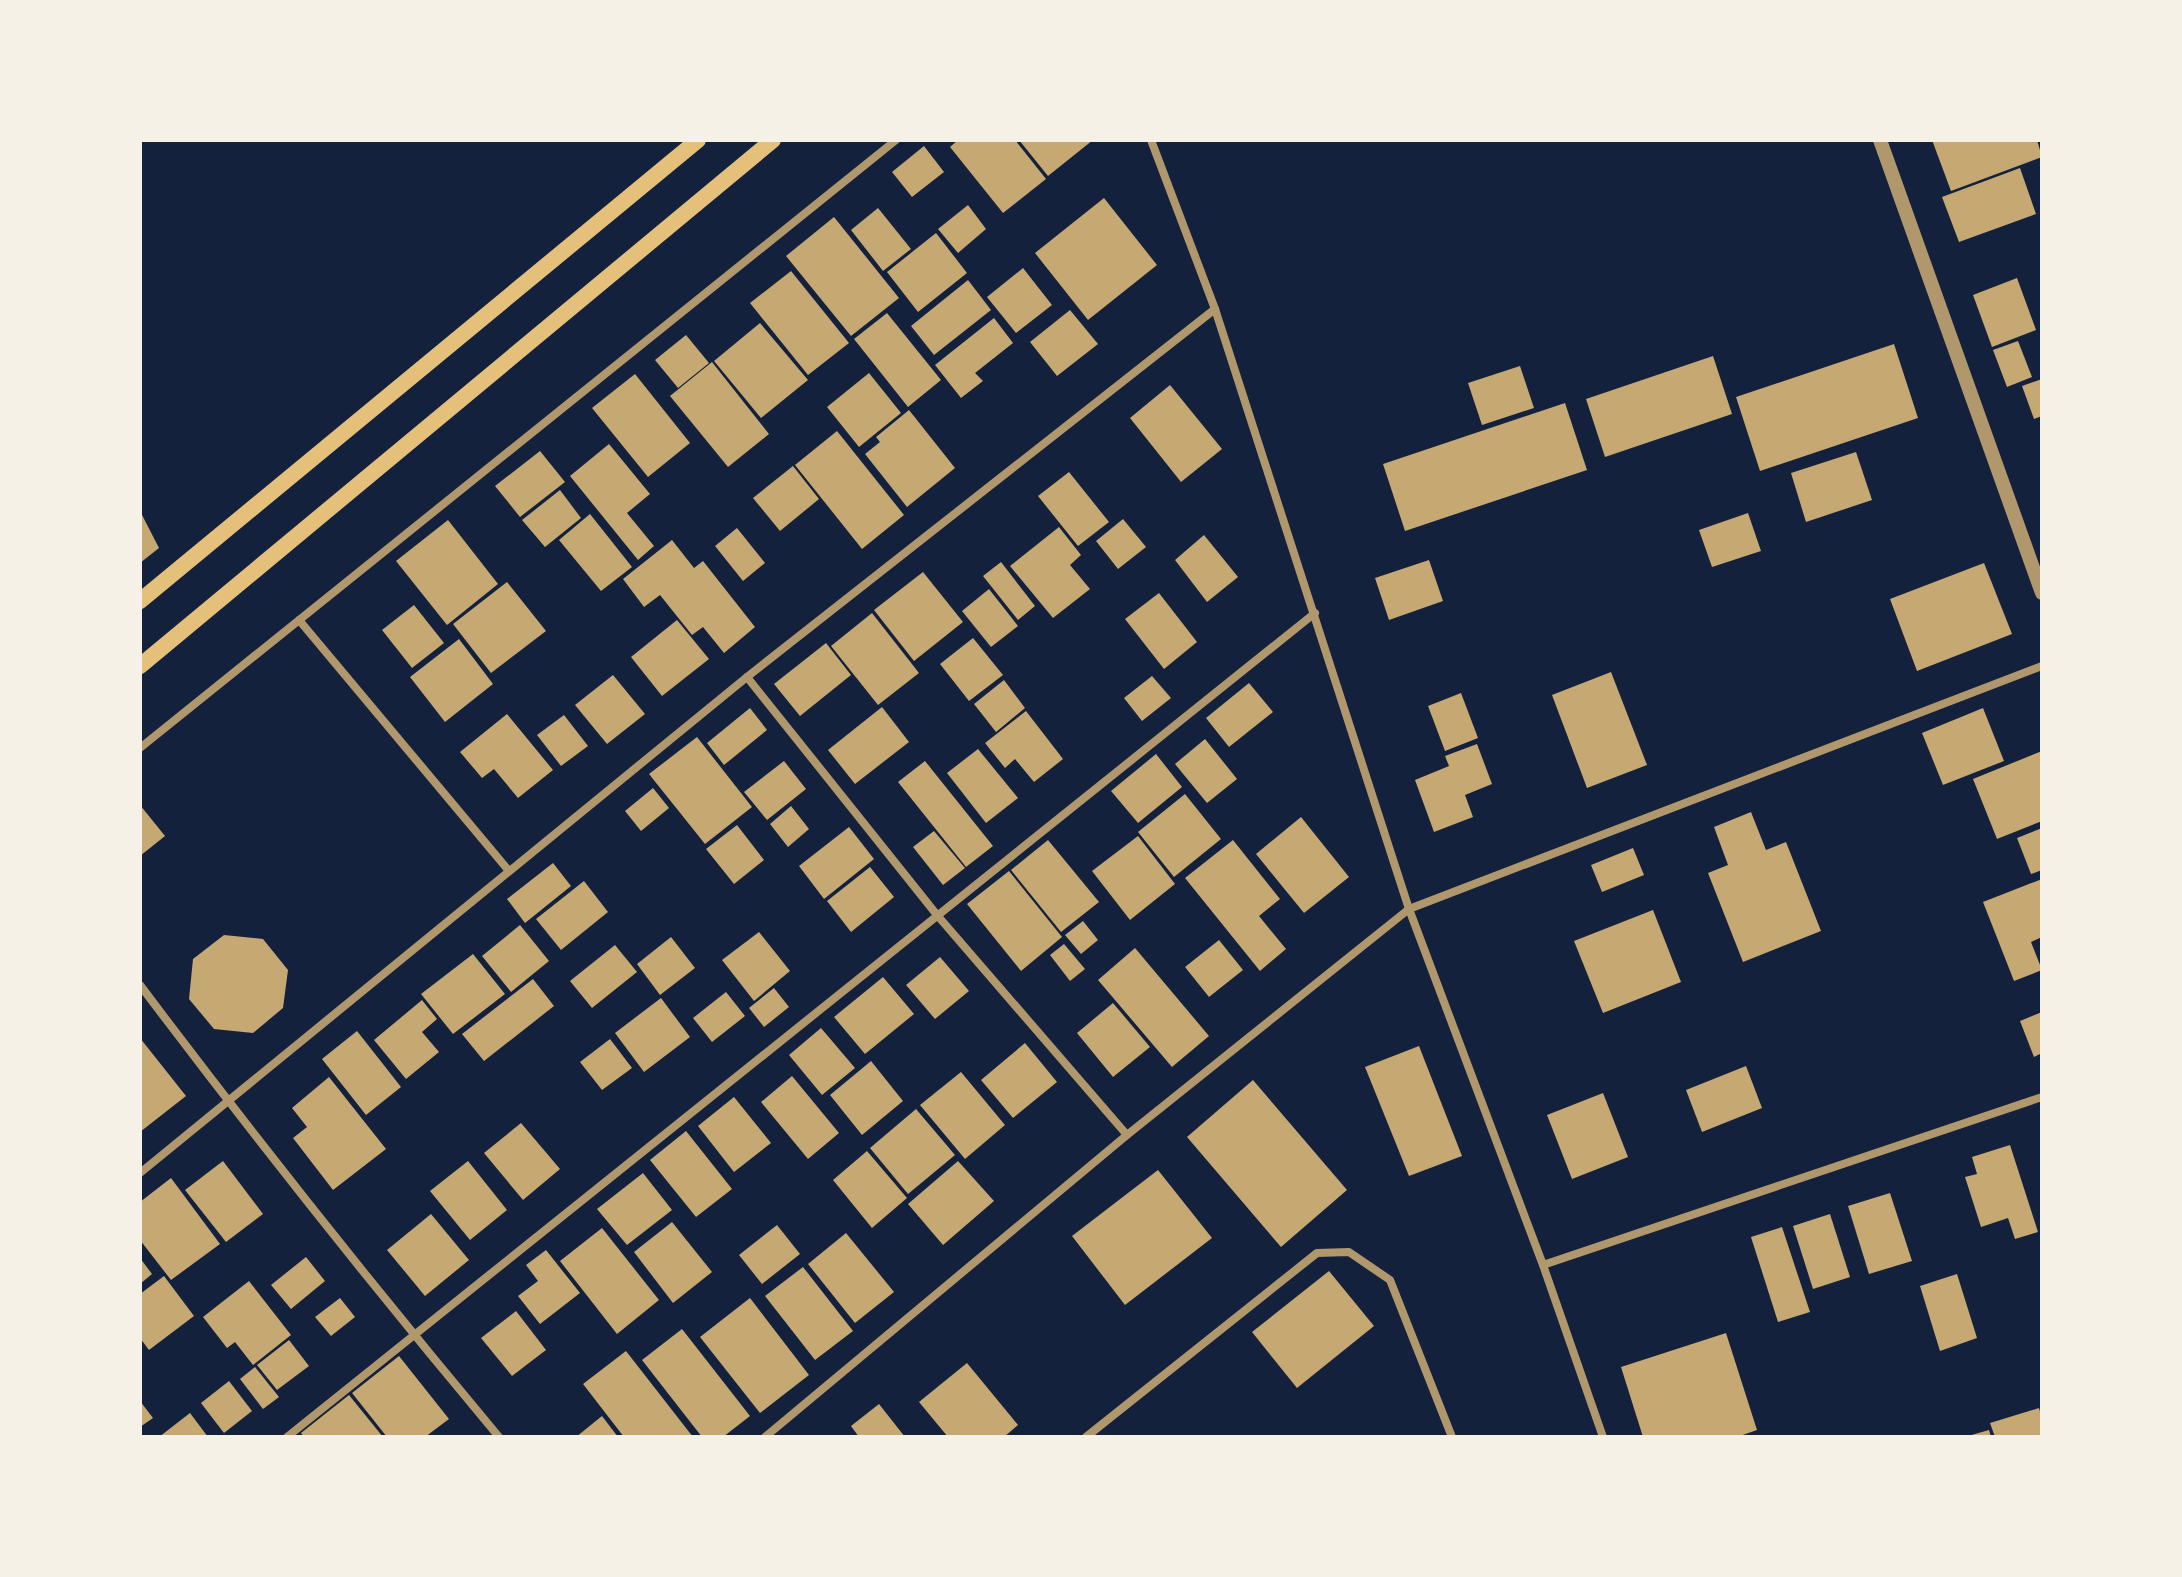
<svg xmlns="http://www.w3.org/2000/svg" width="2182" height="1577" viewBox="0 0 2182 1577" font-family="Quicksand,sans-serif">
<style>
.building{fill:#c6a872}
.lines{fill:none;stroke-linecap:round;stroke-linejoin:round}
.minor{stroke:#b1986c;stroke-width:8}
.tertiary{stroke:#b1986c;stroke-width:14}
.secondary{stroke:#e5c07b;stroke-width:16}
</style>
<rect width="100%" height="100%" fill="#14213d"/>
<!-- building -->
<g class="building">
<polygon points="958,140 1015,140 1046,179 1003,213 950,147"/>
<polygon points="1019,140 1093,140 1048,176"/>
<polygon points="1932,140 2037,140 2042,157 1951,191"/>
<polygon points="924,146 944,172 912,197 892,172"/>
<polygon points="2020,168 2036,214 1959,242 1942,197"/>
<polygon points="1104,198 1157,265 1088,320 1035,253"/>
<polygon points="968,205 986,229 958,253 938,229"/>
<polygon points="878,208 911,249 883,271 851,230"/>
<polygon points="834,217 899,298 851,336 786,256"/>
<polygon points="936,233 967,273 918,312 887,272"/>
<polygon points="1023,268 1052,305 1016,333 987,297"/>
<polygon points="791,271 849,343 808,375 750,303"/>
<polygon points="2017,278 2036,330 1992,347 1973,295"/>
<polygon points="968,280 991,310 934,355 911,326"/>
<polygon points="1070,310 1098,344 1057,376 1030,342"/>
<polygon points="887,313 941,380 908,407 854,339"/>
<polygon points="994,318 1013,343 975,373 983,381 961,398 935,365"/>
<polygon points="760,323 808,380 761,418 714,361"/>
<polygon points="686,335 709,363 678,388 655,360"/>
<polygon points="2018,341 2032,377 2007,387 1993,350"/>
<polygon points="1894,344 1918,418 1760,471 1736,397"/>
<polygon points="1713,356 1732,414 1605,457 1586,399"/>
<polygon points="712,362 769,434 728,467 670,396"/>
<polygon points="1520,366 1534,408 1482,425 1468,383"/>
<polygon points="869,373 901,413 859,447 827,407"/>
<polygon points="635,374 690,443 648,477 592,408"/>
<polygon points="2042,379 2042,416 2034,419 2022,386"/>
<polygon points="1170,385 1222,449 1181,482 1130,418"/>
<polygon points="1565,403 1587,470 1405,531 1383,464"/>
<polygon points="909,410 955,468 907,507 865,454 880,442 876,437"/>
<polygon points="837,431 904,515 862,549 795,465"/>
<polygon points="609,444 650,494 627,513 654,546 638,560 570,476"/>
<polygon points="540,451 565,482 520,517 495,486"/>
<polygon points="1856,452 1872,500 1806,522 1791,473"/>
<polygon points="793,466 819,499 780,531 753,498"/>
<polygon points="1069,472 1109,522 1078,546 1038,496"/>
<polygon points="560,490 581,518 545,547 522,520"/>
<polygon points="140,511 159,548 140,563"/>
<polygon points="1748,513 1761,551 1712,567 1699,530"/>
<polygon points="590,514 632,567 601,591 559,540"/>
<polygon points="1123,519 1146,547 1118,569 1096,541"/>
<polygon points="448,520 498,584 447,625 396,561"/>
<polygon points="1059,527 1081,555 1070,565 1090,589 1053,618 1010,566"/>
<polygon points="737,528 765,563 743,581 715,546"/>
<polygon points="1204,535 1238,577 1207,602 1175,560"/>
<polygon points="672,540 694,568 703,561 755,627 724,653 703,627 692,635 660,595 644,607 623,579"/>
<polygon points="1429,560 1443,601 1389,620 1375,578"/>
<polygon points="1001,562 1035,606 1018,620 983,576"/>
<polygon points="1984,563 2012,634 1917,671 1890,599"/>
<polygon points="923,572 963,622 914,661 874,610"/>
<polygon points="507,582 546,631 491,673 453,624"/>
<polygon points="989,589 1018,626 991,647 962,611"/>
<polygon points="1159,593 1197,642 1164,669 1125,619"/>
<polygon points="414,605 444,643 412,668 382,630"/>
<polygon points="872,613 919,673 878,705 831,646"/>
<polygon points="677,620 709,659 662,696 631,657"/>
<polygon points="973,638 1003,675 969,701 940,664"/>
<polygon points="459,639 493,684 445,722 410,677"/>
<polygon points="826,643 851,675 800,716 774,684"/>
<polygon points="1611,672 1647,765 1587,788 1552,695"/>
<polygon points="613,675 645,714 607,744 575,705"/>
<polygon points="1152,676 1171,698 1142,721 1124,698"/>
<polygon points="1004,680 1025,708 996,732 974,704"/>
<polygon points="1249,683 1273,712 1229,747 1206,718"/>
<polygon points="1461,693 1478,738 1445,751 1428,706"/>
<polygon points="882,707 909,742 855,784 828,750"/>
<polygon points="750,708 767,730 724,765 707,743"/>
<polygon points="1983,708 2004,761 1943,785 1922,733"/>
<polygon points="1026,711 1063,759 1034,782 1015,759 1005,768 985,743"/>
<polygon points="507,714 553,770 518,798 494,769 482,778 460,752"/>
<polygon points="564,715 588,746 561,766 537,735"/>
<polygon points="697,737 752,807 705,844 649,774"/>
<polygon points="1205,739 1237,779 1207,803 1175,764"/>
<polygon points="1477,744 1492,784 1465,795 1473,817 1434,832 1415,780 1449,766 1445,756"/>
<polygon points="978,749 1018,798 986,823 947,773"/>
<polygon points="2042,751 2042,821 1997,839 1973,779"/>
<polygon points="1156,754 1182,787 1138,823 1111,791"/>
<polygon points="784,761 806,789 767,820 744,792"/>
<polygon points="925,761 993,846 966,867 898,782"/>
<polygon points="653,788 669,808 641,831 625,811"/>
<polygon points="1185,794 1221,839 1174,877 1138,832"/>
<polygon points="140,805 165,836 140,856"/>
<polygon points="791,806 809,829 788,847 770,824"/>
<polygon points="1751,812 1766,850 1786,842 1821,931 1743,962 1708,873 1728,865 1714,827"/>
<polygon points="1301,817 1349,877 1304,913 1256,854"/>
<polygon points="737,825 764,860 734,884 706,849"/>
<polygon points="849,827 874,859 824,899 799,866"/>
<polygon points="2042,828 2042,870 2031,874 2017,838"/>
<polygon points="934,831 965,868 943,885 913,847"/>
<polygon points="1138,836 1175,884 1130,920 1092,871"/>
<polygon points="1048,840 1099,902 1061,932 1011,870"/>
<polygon points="1233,840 1280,899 1259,916 1286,949 1260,971 1185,878"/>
<polygon points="1633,848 1644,875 1602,892 1591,865"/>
<polygon points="553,863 571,886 525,923 507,899"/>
<polygon points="870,867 894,897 851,932 827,901"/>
<polygon points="1009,871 1062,937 1021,971 967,904"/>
<polygon points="2042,879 2042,937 2031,942 2042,970 2014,981 1983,902"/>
<polygon points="584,881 608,912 561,950 536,919"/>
<polygon points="1653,910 1681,982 1603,1013 1574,941"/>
<polygon points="1083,921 1098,940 1081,954 1065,935"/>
<polygon points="520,925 549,961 511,992 482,956"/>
<polygon points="759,932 790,971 754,1001 722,960"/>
<polygon points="224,935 263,939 288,970 283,1008 253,1033 214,1029 189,999 193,959"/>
<polygon points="671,937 695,968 660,995 637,964"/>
<polygon points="1219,940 1243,970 1209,997 1185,967"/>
<polygon points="1064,944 1085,969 1070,981 1050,955"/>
<polygon points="615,945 637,972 592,1008 570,981"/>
<polygon points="1135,948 1209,1036 1172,1067 1098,980"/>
<polygon points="473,954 505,994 453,1034 421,994"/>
<polygon points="940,957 969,991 935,1019 906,985"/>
<polygon points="883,977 914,1014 865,1054 834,1017"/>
<polygon points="533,979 554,1006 484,1061 462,1034"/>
<polygon points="774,988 789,1007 764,1027 749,1008"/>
<polygon points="726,992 745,1016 712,1042 693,1018"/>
<polygon points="661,998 690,1037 644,1072 615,1033"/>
<polygon points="422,1000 437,1019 422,1032 439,1052 406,1079 374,1040"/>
<polygon points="1113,1003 1150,1047 1113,1077 1077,1033"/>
<polygon points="2042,1012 2042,1053 2034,1057 2020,1021"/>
<polygon points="821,1028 855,1068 822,1095 789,1055"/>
<polygon points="357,1031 401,1087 366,1115 322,1059"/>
<polygon points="140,1038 186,1096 140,1132"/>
<polygon points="610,1039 632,1068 602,1090 580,1062"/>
<polygon points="1025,1043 1057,1082 1013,1118 981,1080"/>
<polygon points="1419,1046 1462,1156 1409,1176 1365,1067"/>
<polygon points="871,1061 903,1101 862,1135 830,1095"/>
<polygon points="1746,1066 1762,1108 1702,1132 1686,1090"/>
<polygon points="961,1072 1005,1125 965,1159 920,1105"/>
<polygon points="792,1076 839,1133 808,1159 761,1102"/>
<polygon points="329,1077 386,1149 333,1190 293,1138 307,1127 292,1108"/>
<polygon points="1253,1080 1347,1190 1281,1247 1187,1137"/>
<polygon points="1603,1093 1628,1157 1572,1179 1547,1115"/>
<polygon points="734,1097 771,1143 734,1172 698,1126"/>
<polygon points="916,1109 955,1155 908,1194 870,1148"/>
<polygon points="521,1123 560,1169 523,1200 484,1153"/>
<polygon points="686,1131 732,1189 696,1217 650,1160"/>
<polygon points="2010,1145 2038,1232 2015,1239 2008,1218 1981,1227 1965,1177 1977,1174 1972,1157"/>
<polygon points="867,1151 907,1198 872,1228 833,1180"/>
<polygon points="223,1161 263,1214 226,1242 185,1190"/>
<polygon points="468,1161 507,1210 470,1240 430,1191"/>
<polygon points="958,1161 994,1201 943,1245 908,1204"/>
<polygon points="1158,1170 1212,1238 1125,1305 1072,1236"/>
<polygon points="643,1173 672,1210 627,1245 597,1209"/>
<polygon points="171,1178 220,1244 171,1280 140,1240 140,1202"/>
<polygon points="1890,1193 1912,1261 1869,1274 1848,1206"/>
<polygon points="431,1214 469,1260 425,1296 387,1250"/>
<polygon points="1830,1214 1850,1277 1813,1289 1793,1226"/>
<polygon points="672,1222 712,1272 673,1303 634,1252"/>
<polygon points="777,1225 800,1254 762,1284 739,1255"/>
<polygon points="1782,1227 1810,1312 1778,1322 1751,1237"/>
<polygon points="602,1228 659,1300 617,1334 560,1261"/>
<polygon points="846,1233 894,1292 855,1323 808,1264"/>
<polygon points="546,1250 580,1293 540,1324 518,1296 538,1281 526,1265"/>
<polygon points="306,1257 325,1281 291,1309 271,1285"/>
<polygon points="140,1258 152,1274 140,1284"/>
<polygon points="803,1267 853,1331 815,1360 765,1296"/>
<polygon points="1329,1271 1374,1326 1297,1388 1252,1332"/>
<polygon points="1957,1274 1977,1338 1940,1351 1920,1286"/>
<polygon points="164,1276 194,1316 149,1350 140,1338 140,1294"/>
<polygon points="249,1281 291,1335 253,1365 235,1342 227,1348 203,1317"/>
<polygon points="340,1298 355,1317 331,1336 315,1317"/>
<polygon points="750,1298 809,1375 760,1413 700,1337"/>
<polygon points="516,1311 546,1350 512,1376 481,1338"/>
<polygon points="682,1329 750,1416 723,1437 702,1437 642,1360"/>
<polygon points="1726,1333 1757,1430 1737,1437 1643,1437 1621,1367"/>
<polygon points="289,1340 309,1366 277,1390 257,1365"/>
<polygon points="626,1351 693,1437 624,1437 583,1384"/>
<polygon points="399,1356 449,1419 425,1437 387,1437 352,1393"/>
<polygon points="967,1363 1018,1425 1004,1437 948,1437 919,1402"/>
<polygon points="255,1367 279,1397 263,1409 240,1379"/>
<polygon points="229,1381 252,1411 224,1433 201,1403"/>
<polygon points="349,1395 383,1437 304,1437 301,1433"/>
<polygon points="140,1401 153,1418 140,1427"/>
<polygon points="879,1404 905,1437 859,1437 851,1426"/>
<polygon points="2039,1408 2042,1419 2042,1437 1995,1437 1990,1423"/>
<polygon points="190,1413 208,1437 159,1437"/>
<polygon points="602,1416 618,1437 576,1437"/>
<polygon points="1989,1430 1991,1437 1968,1437 1968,1436"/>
</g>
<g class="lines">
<!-- minor -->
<g class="minor">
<polyline points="1151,140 1215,309 1409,909 1543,1265 1603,1437"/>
<polyline points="299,620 509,871"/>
<polyline points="747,677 937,915 1127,1135"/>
<polyline points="140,748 896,140"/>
<path d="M140,985C256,1139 376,1290 499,1437"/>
<polyline points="140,1173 747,677 1215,309"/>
<polyline points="1543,1265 2042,1097"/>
<polyline points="287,1437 1315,613"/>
<polyline points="765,1437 1127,1135 1409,909 2042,666"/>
<polyline points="1086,1437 1317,1253 1349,1252 1390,1280 1452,1437"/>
</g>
<!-- tertiary -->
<polyline class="tertiary" points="1880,140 2042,593"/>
<!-- secondary -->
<g class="secondary">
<polyline points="140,601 698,140"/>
<polyline points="140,666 773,140"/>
</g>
</g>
<!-- border -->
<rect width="2182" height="1577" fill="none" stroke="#f6f1e7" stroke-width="284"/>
</svg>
